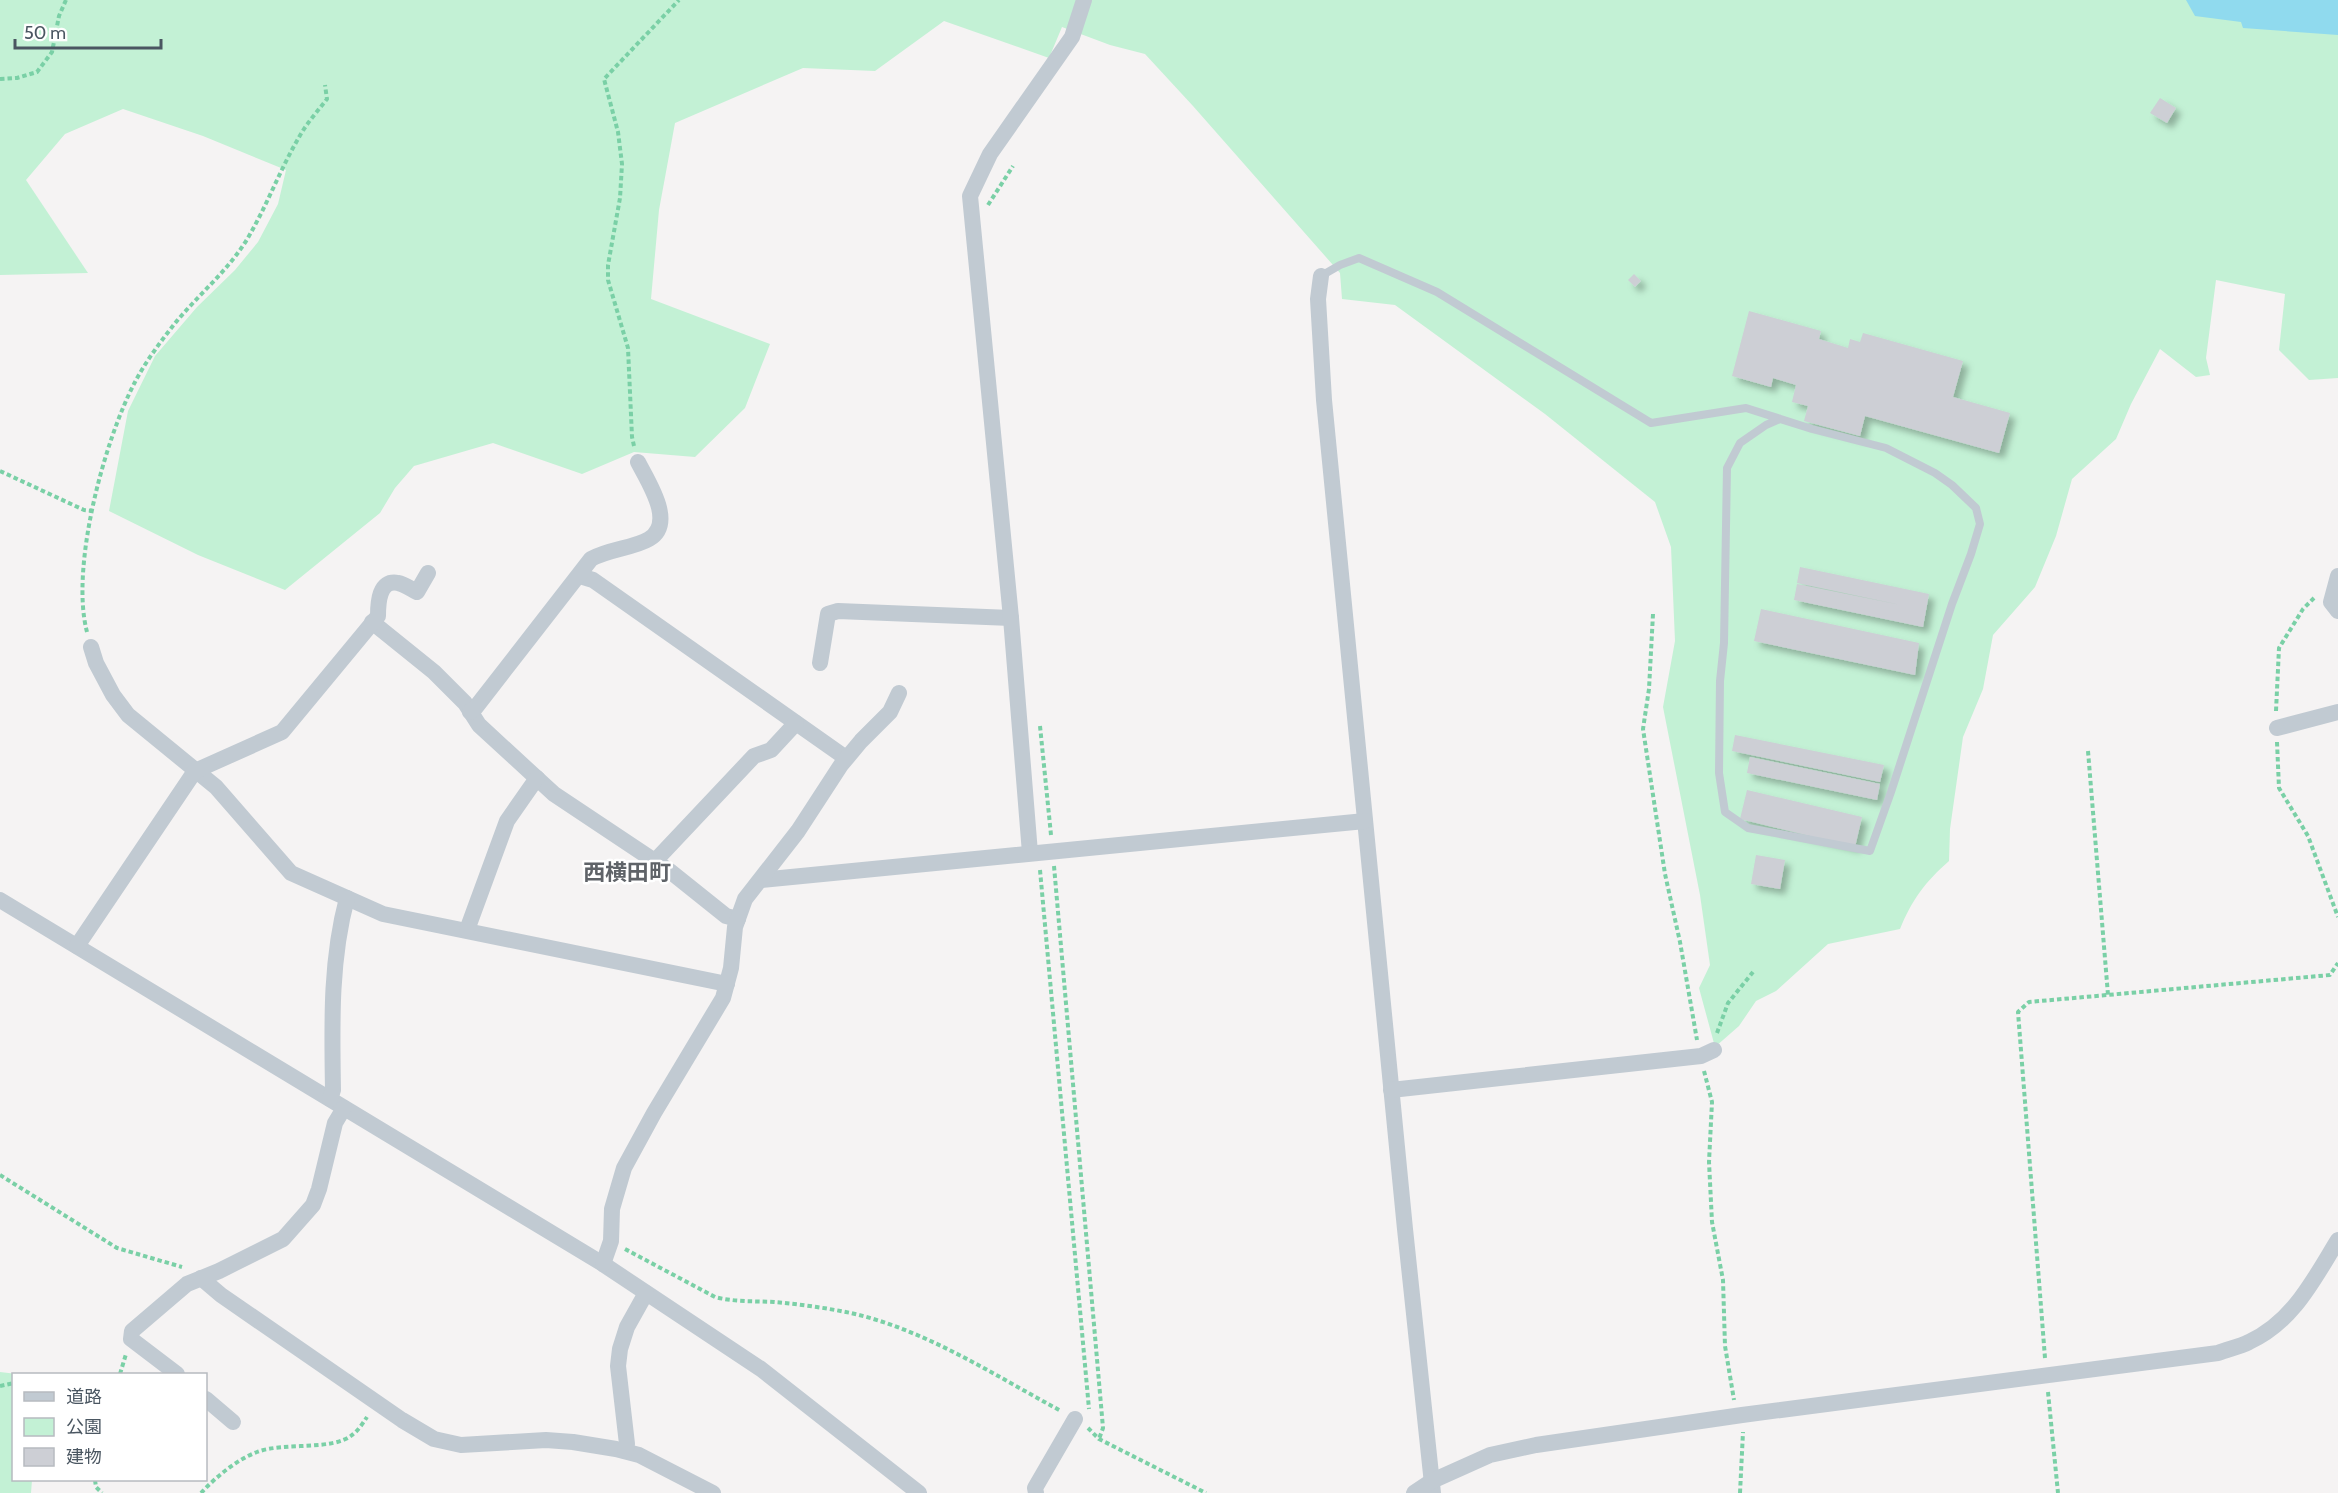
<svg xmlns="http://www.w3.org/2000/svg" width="2338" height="1493" viewBox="0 0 2338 1493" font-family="Cabin,'Noto Sans JP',sans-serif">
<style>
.green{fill:#c3f1d5}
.water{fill:#90daee}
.building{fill:#cdcfd5;filter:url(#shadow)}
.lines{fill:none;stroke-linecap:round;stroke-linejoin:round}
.path{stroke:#7ad0a6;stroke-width:4;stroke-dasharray:4.5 3;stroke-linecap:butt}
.lane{stroke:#c1cad2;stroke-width:8}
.street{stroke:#c1cad2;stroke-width:16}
.labels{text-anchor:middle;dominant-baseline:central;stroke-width:5;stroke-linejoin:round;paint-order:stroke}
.quarter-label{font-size:22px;font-weight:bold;fill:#5f6368;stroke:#fff}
</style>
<defs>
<filter id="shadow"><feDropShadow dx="5.5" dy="5.5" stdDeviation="3" flood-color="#0004"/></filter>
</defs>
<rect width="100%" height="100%" fill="#f5f3f3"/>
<!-- green -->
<g class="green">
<path d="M0,0H2338V378L2309,380L2279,350L2285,294L2216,280L2206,358L2210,375L2196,377L2160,349L2131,404L2116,439L2072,479L2056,536L2035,587L1993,635L1983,689L1963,737L1950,829L1949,861C1925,882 1912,900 1900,929L1828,944L1776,991L1756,1001L1739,1026L1715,1047L1699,988L1710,965L1700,895L1663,707L1675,641L1671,547L1655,502L1545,414L1395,305L1342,299L1340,273L1193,106L1145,54L1110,45L1062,27L1049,58L944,21L875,71L803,68L675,123L659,210L651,299L770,344L745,408L695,457L634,452L582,474L493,443L414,466L395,488L380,513L285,590L198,555L109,511L128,411L155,356L197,307L235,270L258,242L278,204L286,170L203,136L123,109L65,134L26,180L88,273L0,275Z"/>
<polygon points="0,1372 17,1374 14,1374 14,1480 32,1480 31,1493 0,1493"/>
</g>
<!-- water -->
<polygon class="water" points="2186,0 2338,0 2338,35 2243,28 2241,22 2195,16"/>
<!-- building -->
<g class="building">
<polygon points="2160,98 2176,108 2167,123 2150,113"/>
<polygon points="1634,274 1641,281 1635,287 1628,280"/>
<polygon points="1749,311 1821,331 1819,339 1848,348 1850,339 1860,342 1863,333 1963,361 1953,397 2010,413 1999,453 1865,416 1860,436 1804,421 1808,406 1792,402 1796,385 1773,378 1771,387 1732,376"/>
<polygon points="1800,567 1929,594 1923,627 1794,600 1797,584 1901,605 1797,583"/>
<polygon points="1761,609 1919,643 1915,675 1754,641"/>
<polygon points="1735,735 1884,765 1880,782 1732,751"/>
<polygon points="1750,757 1880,784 1877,800 1747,773"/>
<polygon points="1747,790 1862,817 1855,847 1740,819"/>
<polygon points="1756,855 1785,860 1780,889 1751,884"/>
</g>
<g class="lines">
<!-- path -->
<g class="path">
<polyline points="0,79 17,78 37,72 52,52 59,16 66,0"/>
<polyline points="988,205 1013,166"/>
<polyline points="634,446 632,437 628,348 608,280 608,265 620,198 622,164 618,132 604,79 679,0"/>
<polyline points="0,471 84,510 93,511"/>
<polyline points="1653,614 1649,689 1643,729 1665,874 1680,942 1697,1040"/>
<path d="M87,632C70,568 104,441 135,382C146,361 161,341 176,322C200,293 230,269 249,236C267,205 280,170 298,139C306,124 317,112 327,99L325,85"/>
<polyline points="2276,711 2279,648 2303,609 2314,598"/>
<polyline points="1040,726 1051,835"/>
<polyline points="2277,742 2279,788 2308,836 2338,917"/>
<polyline points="2088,751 2108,995"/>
<polyline points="1054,866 1103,1428 1099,1439"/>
<polyline points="1040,870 1089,1409"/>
<polyline points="1717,1033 1728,1003 1753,972"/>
<polyline points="1704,1071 1712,1102 1709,1162 1712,1222 1723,1280 1725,1346 1734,1400"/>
<polyline points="0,1175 117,1248 182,1267"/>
<path d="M625,1249L715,1297C734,1302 754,1301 774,1302C799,1304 826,1308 851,1313C926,1330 994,1375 1061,1411"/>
<polyline points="2045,1358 2018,1012 2029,1002 2330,975 2338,963"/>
<polyline points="120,1374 126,1354"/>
<polyline points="0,1386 14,1383"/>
<polyline points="2048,1392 2058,1493"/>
<polyline points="1088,1428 1099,1439 1206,1493"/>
<polyline points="95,1480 96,1487 102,1493"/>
<path d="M201,1493C216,1477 236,1460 257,1452C283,1442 333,1451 352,1435C358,1431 363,1423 367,1417"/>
<polyline points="1740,1493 1743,1432"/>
</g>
<!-- lane -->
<polyline class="lane" points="1321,276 1340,265 1359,258 1437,292 1651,423 1746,408 1812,429 1886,448 1935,473 1952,485 1976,508 1980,524 1971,554 1952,604 1891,792 1870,851 1748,828 1725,812 1719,773 1720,681 1724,643 1727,468 1740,443 1766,425 1780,419"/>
<!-- street -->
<g class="street">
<polyline points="1321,276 1318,299 1324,400 1405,1229 1433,1493"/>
<polyline points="580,576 593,580 846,758"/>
<polyline points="2338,576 2331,602 2338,611"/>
<polyline points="372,622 434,672 465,703 479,725 554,794 671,872 726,916 738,919"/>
<polyline points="91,647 96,663 113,695 128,715 216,787 291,873 383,914 727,984"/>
<polyline points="820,663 828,614 838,611 1011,618"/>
<path d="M470,712L476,707L591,559C609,549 634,548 649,539C676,523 648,482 638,462"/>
<polyline points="2277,728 2338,712"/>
<polyline points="1030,853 1011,618 970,196 990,154 1072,37 1084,0"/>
<polyline points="655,861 754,756 771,750 796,723"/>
<polyline points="761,880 1365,821"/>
<polyline points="0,900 603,1264 761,1369 919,1493"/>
<polyline points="467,930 507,821 537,778"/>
<path d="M77,946L195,771L282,732L378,616C378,603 379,579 398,583C404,584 411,589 417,592L428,573"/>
<polyline points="1391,1090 1701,1056 1714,1050"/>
<path d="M330,1099L333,1090C332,1026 330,961 347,898"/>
<polyline points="603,1264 611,1241 612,1209 624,1168 654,1113 723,998 731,968 735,927 745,899 798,831 841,765 861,741 890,712 899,693"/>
<polyline points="201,1278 221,1295 402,1420 434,1439 461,1445 546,1440 573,1442 616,1449 639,1455 713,1493"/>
<polyline points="177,1374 131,1339 132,1331 187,1284 219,1271 283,1239 313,1205 319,1189 335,1123 344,1108"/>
<polyline points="206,1399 233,1422"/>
<polyline points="625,1451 627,1444 618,1366 620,1349 627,1327 646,1293"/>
<polyline points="1036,1493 1035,1488 1075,1419"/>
<path d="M1414,1493L1432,1481L1490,1455L1536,1445L1742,1415L2218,1353C2228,1349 2239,1347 2249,1342C2293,1322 2314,1279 2338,1240"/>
</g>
</g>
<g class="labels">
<!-- quarter labels -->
<g class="quarter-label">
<text x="627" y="872">西横田町</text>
</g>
</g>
<!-- legend -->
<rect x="12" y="1373" width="195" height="108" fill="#ffffff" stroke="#b7bbc0" stroke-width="1.5"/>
<rect x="24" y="1392" width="30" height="9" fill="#c1cad2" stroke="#b7bbc0" stroke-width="1.5"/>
<text x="66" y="1403" font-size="18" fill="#4a5661">道路</text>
<rect x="24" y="1418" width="30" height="18" fill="#c3f1d5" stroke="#b7bbc0" stroke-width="1.5"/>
<text x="66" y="1433" font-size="18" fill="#4a5661">公園</text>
<rect x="24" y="1448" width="30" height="18" fill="#cdcfd5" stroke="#b7bbc0" stroke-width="1.5"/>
<text x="66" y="1463" font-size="18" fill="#4a5661">建物</text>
<!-- scale -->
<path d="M15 39v9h146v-9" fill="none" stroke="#4a5661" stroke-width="3"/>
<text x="24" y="39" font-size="18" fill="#4a5661" stroke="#ffffff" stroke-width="4.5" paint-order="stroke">50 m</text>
</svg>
